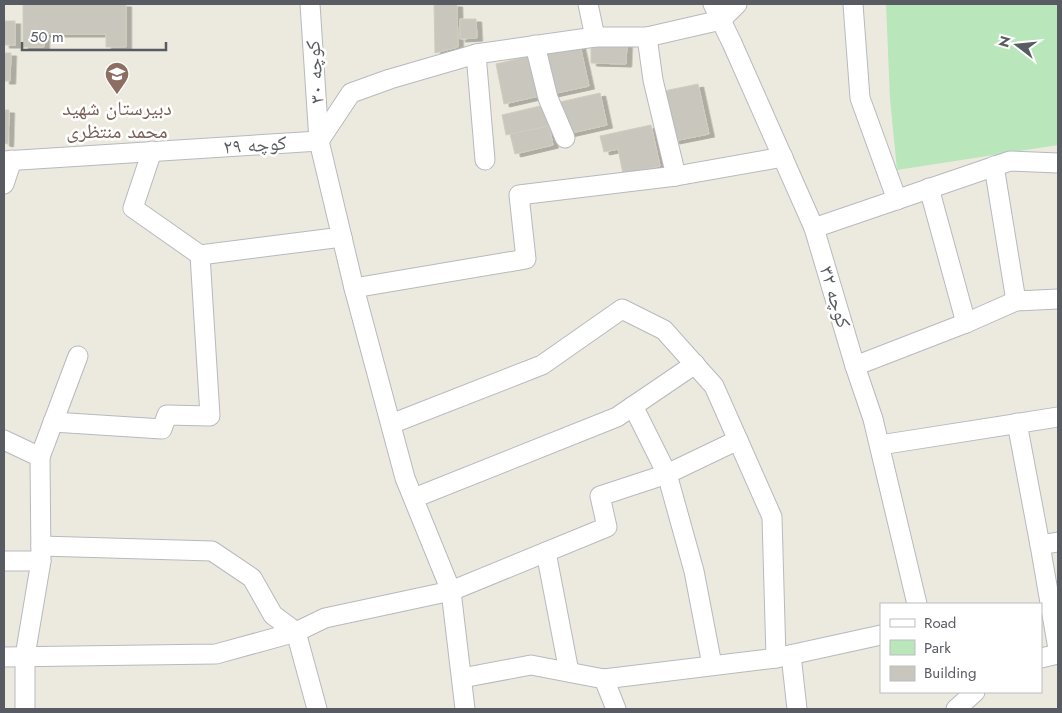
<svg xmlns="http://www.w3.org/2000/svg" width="1062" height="713" viewBox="0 0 1062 713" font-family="Jost,'Noto Naskh Arabic',sans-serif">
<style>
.green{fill:#b9e6bb}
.building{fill:#c9c6be;stroke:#d1ccbd;filter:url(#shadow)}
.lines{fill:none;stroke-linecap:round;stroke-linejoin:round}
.minor-casing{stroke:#b7b9bf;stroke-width:21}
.minor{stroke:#fff;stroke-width:19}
.labels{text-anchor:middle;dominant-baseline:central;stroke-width:5;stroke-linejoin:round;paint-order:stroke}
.street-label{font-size:20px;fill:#585b61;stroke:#fff}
.education-label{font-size:20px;fill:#785e54;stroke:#fff}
</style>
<defs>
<filter id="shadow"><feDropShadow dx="5.5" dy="3" stdDeviation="0" flood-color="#0004"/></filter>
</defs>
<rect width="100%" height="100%" fill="#eceade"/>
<!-- green -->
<polygon class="green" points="886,4 1058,4 1058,145 897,170 890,99"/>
<!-- building -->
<g class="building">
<polygon points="23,4 126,4 126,47 106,47 106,34 44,34 44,47 23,47"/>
<polygon points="434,4 457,4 458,47 435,53"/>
<polygon points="460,19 476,19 477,38 460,39"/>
<rect x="4" y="21" width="11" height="24"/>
<polygon points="579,41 589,86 552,94 542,50"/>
<polygon points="591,43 627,43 626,64 591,63"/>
<polygon points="4,53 11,53 10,81 4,81"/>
<polygon points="530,56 539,96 504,104 496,64"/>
<polygon points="698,84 709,134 674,141 664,91"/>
<polygon points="600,93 607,125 567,134 560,102"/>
<polygon points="544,105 549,126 506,135 502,115"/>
<polygon points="4,110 9,110 8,144 4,143"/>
<polygon points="651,125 660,166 623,174 618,149 604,152 600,136"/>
<polygon points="549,126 553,145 515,154 510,134"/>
</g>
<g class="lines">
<defs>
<g id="minor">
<polyline points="310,4 319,141 354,288 405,478 451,591 465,709"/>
<polyline points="588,4 595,37"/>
<polyline points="713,4 732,43 814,228 855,366 873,419 917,604"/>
<polyline points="853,4 860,98 897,200"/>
<polyline points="535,45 548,98 565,138"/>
<polyline points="476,54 485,160"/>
<polyline points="152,151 133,208 200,255"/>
<polyline points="4,161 319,141 351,93 390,79 476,54 595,37 647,37 721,20 737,4"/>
<polyline points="994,166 1016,301"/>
<polyline points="676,176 783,157"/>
<polyline points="4,184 12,160"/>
<polyline points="929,188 966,323"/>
<polyline points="814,228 1010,161 1058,163"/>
<polyline points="354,288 526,259 519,195 676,176 653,80 647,37"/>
<polyline points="855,366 966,323 1016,301 1058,299"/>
<polyline points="633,406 667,474 694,571 712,665"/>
<polyline points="53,422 162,429 167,415 210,416 200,255 342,237"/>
<polyline points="1017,423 1040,545"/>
<polyline points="391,424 542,365 622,309 664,330 714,386 772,517 776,658"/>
<polyline points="4,440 40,457 41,561 25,656 25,709"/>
<polyline points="880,445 1058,417"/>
<polyline points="40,457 78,356"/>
<polyline points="414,498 617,417 695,364"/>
<polyline points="1058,542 1040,545 1058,649"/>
<polyline points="41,546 212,551 252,578 273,615 296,632 317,709"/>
<polyline points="546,552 569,672"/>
<polyline points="4,561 41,561"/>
<polyline points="791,655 797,709"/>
<polyline points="4,657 216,654 296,632 325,618 451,591 607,527 600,496 667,474 738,440"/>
<polyline points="1041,658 1058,654"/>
<polyline points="462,678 531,665 604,679 616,709"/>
<polyline points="604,679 776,658 881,635"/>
<polyline points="956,709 975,692"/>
</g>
</defs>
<!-- minor casing -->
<use href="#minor" class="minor-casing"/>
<!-- minor -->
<use href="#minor" class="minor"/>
</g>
<!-- icons -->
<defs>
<symbol id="school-pin" viewBox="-11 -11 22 30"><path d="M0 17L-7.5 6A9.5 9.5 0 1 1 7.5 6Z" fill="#8d6e63" stroke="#fff"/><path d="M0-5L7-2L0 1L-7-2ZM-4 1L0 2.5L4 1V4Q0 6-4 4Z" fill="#fff"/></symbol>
</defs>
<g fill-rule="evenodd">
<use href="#school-pin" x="103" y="60" width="28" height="38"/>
</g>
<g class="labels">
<!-- street labels -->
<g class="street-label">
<text transform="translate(315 72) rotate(-94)">کوچه ۳۰</text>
<text transform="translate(255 145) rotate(-4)">کوچه ۲۹</text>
<text transform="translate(835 297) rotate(73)">کوچه ۳۲</text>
</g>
<!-- education labels -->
<g class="education-label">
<text x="117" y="108">دبیرستان شهید<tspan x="117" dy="23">محمد منتظری</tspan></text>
</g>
</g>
<!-- border -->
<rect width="1062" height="713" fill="none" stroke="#585b61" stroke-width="10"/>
<!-- legend -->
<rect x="880" y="603" width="162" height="90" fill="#ffffff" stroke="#bcbdc0"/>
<rect x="890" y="619" width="25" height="8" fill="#ffffff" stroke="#bcbdc0"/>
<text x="924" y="628" font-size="15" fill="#585b61">Road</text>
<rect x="890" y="640" width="25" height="15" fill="#b9e6bb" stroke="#bcbdc0"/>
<text x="924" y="653" font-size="15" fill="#585b61">Park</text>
<rect x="890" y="666" width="25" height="15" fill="#c9c6be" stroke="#bcbdc0"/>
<text x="924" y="678" font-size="15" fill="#585b61">Building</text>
<!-- north arrow -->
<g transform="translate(1017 45) rotate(286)" stroke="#ffffff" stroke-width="4" paint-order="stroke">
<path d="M0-4L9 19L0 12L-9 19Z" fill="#585b61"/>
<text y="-8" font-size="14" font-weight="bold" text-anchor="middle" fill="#585b61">N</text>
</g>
<!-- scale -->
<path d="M22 42v8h144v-8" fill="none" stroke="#585b61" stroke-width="2.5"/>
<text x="30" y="42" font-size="15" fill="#585b61" stroke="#ffffff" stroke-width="4" paint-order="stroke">50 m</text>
</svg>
